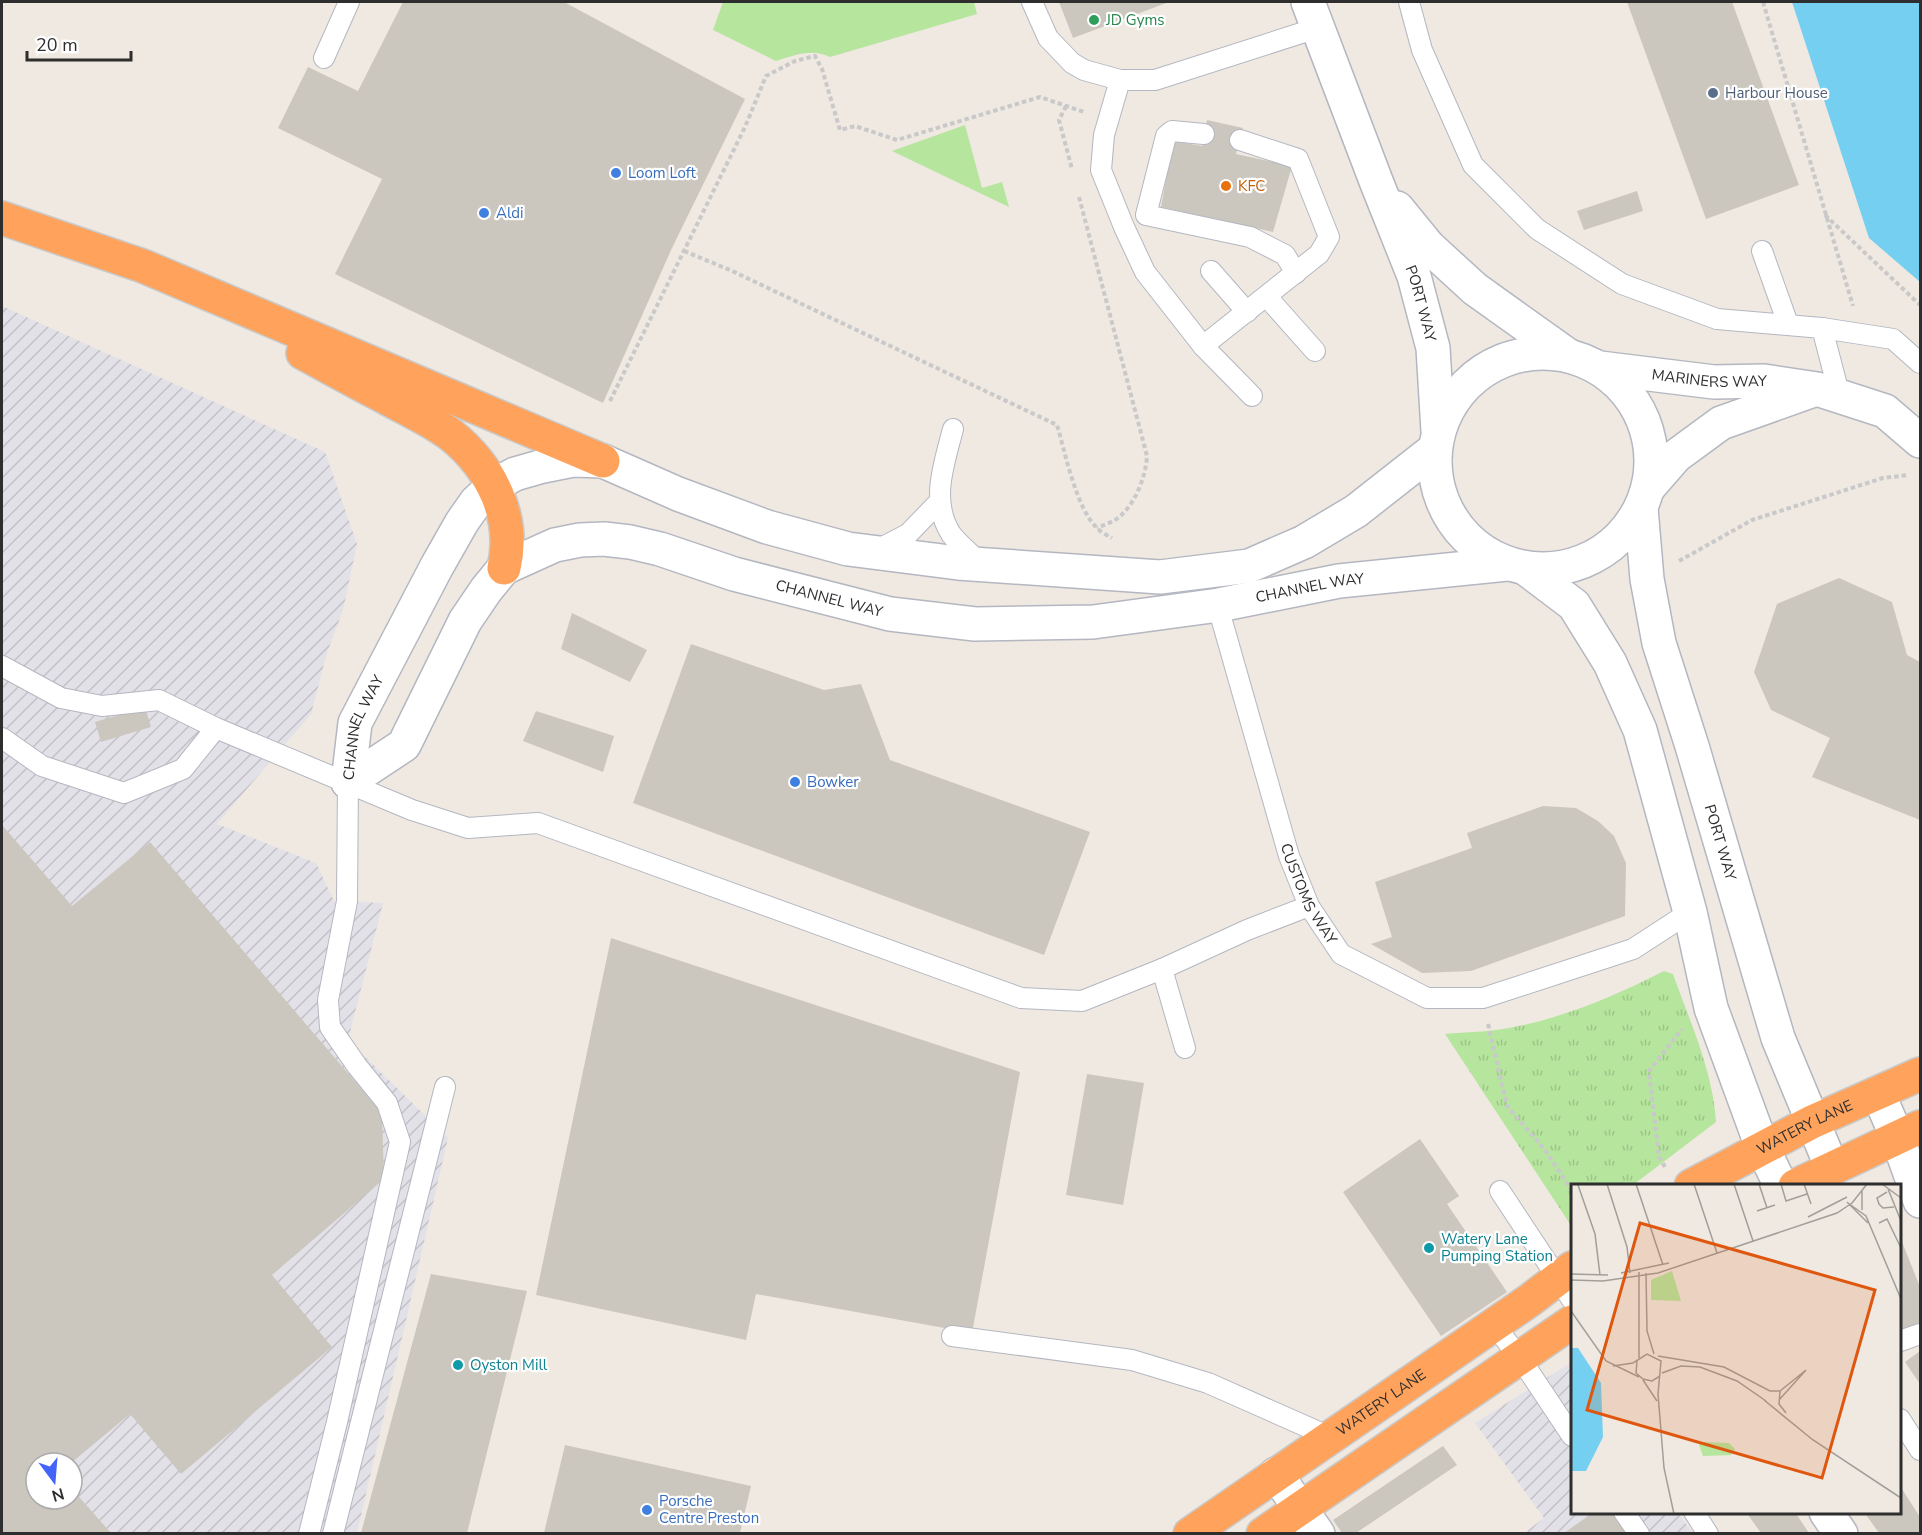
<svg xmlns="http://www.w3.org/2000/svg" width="1922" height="1535" viewBox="0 0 1922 1535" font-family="'Nunito Sans',sans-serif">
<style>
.industrial{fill:url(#industrial-furrows);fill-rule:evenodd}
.grass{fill:#b6e59e}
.park{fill:url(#park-tufts)}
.water{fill:#75cff0}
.building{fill:#cbc7bf}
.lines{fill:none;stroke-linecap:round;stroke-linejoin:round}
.lane-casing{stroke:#b4b7c1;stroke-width:22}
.street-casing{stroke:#b4b7c1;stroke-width:36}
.secondary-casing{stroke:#b4b7c1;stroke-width:36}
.highway-casing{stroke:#c9c9c9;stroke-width:36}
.path{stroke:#c9c9c9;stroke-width:4;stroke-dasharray:4.5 3;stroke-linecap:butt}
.lane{stroke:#fff;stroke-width:20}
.street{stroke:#fff;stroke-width:33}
.secondary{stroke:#fff;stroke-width:33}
.highway{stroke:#ffa35c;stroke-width:33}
.leisure-dot{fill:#2e9e5b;stroke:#fff;stroke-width:2}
.service-dot{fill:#5c6f8a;stroke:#fff;stroke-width:2}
.shop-dot{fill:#3f7fe0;stroke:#fff;stroke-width:2}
.food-dot{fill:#e8710a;stroke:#fff;stroke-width:2}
.culture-dot{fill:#0f9aa8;stroke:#fff;stroke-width:2}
.labels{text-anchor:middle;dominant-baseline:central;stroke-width:4.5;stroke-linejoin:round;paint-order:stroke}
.leisure-label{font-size:15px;fill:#27864d;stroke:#fff;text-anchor:start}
.service-label{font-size:15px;fill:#4e5e75;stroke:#fff;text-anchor:start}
.shop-label{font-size:15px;fill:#366cbe;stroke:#fff;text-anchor:start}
.food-label{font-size:15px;fill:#c56008;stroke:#fff;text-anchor:start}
.street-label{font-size:15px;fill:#2e2e2e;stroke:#fff}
.culture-label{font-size:15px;fill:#0d838f;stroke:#fff;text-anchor:start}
.inset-road{fill:none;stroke:#a29e99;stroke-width:1.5}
.view{fill:#df570e;fill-opacity:0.15;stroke:#df570e;stroke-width:3}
.inset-edge{fill:none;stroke:#2e2e2e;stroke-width:3}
</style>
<defs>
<pattern id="industrial-furrows" width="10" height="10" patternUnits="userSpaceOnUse" patternTransform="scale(1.5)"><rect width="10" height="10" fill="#e3e1e8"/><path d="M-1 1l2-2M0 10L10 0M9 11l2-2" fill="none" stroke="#c3c1c7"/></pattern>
<pattern id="park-tufts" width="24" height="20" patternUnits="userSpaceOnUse" patternTransform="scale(1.5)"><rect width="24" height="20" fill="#b6e59e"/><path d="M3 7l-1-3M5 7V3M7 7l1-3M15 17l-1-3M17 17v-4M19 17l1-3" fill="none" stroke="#9dc588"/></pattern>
</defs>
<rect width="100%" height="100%" fill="#efe9e1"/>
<!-- industrial -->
<g class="industrial">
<path d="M2,306L325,452L357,544L343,610L327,653L311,714L217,824L316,863L334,901L383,903L348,1040L448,1138L357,1533L2,1534ZM36,1463H72V1499H36Z"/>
<polygon points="1572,1362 1572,1512 1678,1513 1693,1533 1524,1533 1544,1518 1475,1423"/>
</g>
<!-- grass -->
<g class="grass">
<path d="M723,2H974L977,14L830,57C811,48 795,55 776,61L713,30Z"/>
<polygon points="965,125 982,188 1002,182 1009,207 892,151"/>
</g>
<!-- park -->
<path class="park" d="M1664,971L1673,974C1690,1022 1713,1071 1716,1122L1633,1185L1572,1186V1227L1445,1034C1466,1032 1489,1032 1509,1028C1561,1019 1617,995 1664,971Z"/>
<!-- water -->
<polygon class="water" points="1792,2 1920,2 1920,282 1869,238"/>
<!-- building -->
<g class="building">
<polygon points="403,2 564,2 745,99 672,248 603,403 335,274 382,179 278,128 308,67 358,91"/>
<polygon points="1059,2 1169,2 1073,38"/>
<polygon points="1627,2 1732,2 1799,185 1706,219"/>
<polygon points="1207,120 1243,128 1236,154 1292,166 1273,232 1161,207 1173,141 1202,146"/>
<polygon points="1637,191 1643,211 1584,230 1577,211"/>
<polygon points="1839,578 1892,602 1907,655 1920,662 1920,820 1812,777 1830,738 1771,710 1754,672 1777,604"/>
<polygon points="572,613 647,650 630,682 561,649"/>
<polygon points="691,644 824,690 861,684 890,760 1090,832 1044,955 633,803"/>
<polygon points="145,707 151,727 101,742 95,722"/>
<polygon points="536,711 614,736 603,772 523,741"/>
<polygon points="1543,806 1576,808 1598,821 1614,836 1626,863 1625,916 1471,971 1422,973 1371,944 1392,937 1375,882 1472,848 1467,833"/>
<polygon points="2,825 72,906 150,842 382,1113 384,1179 272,1275 332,1347 181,1474 130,1414 71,1463 36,1463 36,1499 72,1499 72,1489 111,1533 2,1533"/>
<polygon points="611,938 1020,1072 972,1333 756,1294 746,1340 536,1295"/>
<polygon points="1087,1074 1144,1083 1123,1205 1066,1195"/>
<polygon points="1420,1139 1459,1196 1447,1204 1507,1292 1441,1336 1343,1192"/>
<polygon points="1900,1237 1920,1287 1920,1324 1900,1330"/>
<polygon points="431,1274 527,1291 467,1533 361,1533"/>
<polygon points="1920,1351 1920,1384 1905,1362"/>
<polygon points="565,1445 751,1486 740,1533 544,1533"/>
<polygon points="1443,1446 1457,1465 1356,1533 1342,1533 1333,1520"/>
<polygon points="1900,1486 1920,1517 1920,1533 1879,1533 1864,1512 1900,1512"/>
<polygon points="1594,1512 1617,1512 1632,1533 1564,1533"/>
<polygon points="1746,1512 1795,1512 1809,1533 1761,1533"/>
</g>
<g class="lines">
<defs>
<g id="lane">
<polyline points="1032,2 1048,38 1072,63 1084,70 1120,80 1155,80 1317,28"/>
<polyline points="1409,2 1422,50 1473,165 1537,229 1622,284 1717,319 1822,328 1840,397"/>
<polyline points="324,58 349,2"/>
<polyline points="1120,80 1104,135 1101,170 1124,227 1145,272 1203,346 1252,396"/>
<polyline points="1204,134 1172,131 1166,136 1146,215 1250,237 1285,255 1296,273"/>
<polyline points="1762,251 1788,324"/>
<polyline points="1211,271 1247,312"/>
<polyline points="1267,297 1315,351"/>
<polyline points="1822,328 1893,339 1920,363"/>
<polyline points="1203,346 1319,254 1329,237 1298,159 1240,140"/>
<path d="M953,429C944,464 930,501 951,534C959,545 972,554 981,564"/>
<polyline points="875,551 908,534 939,502"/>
<path id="s1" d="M1219,605L1222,621L1289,856L1309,906L1341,954L1427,998H1483L1633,949L1690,912"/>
<polyline points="2,666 61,698 102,706 159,700 216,728 412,810 468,828 538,823 1021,998 1082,1001 1162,969 1247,930 1309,906"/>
<polyline points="2,738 42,766 124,793 183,769 216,728"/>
<polyline points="1162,969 1185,1048"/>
<polyline points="1500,1191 1572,1300"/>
<polyline points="1494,1325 1520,1358 1572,1436"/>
<polyline points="952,1336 1132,1360 1208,1383 1330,1437"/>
<polyline points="1900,1341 1920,1334"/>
<polyline points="1900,1419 1920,1450"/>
<polyline points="1624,1512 1639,1534"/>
<polyline points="1694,1512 1708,1534"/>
<polyline points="309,1534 337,1422 400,1142 387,1103 357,1066 330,1027 328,1000 347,901 348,782"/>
<polyline points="333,1534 445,1087"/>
</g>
<g id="street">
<path id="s2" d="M348,782L404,745L465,621L486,590L504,568L555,545L580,540L604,539L630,542L660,549L734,574L890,614L975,624L1093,622L1219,605L1339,581L1507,564"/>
<path id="s3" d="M348,782L355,723L437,566L462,522L476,502L493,486L515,474L543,466L573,460L603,461"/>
<polyline points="1878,1093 1897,1137 1920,1201"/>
<polyline points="1276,1474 1318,1534"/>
<polyline points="1826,1512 1841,1534"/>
</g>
<g id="secondary">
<path id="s4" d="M1308,2L1376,181L1414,276L1433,348L1438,431"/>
<polyline points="1397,208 1428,246 1475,289 1566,354"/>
<circle cx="1543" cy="461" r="108"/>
<path id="s5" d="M1600,368L1714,382L1764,381L1817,389L1885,411L1920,441"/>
<polyline points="603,461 678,494 767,527 848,549 958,563 1160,577 1249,566 1304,542 1356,511 1435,449"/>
<polyline points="1649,487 1676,456 1721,423 1811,391"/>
<path id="s6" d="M1641,508L1647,579L1659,643L1692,746L1778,1038L1832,1168"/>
<polyline points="1525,568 1574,605 1610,663 1640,730 1690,912 1711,1008 1762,1147 1781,1186"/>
</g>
<g id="highway">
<polyline points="2,218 143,266 603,461"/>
<path d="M303,353C329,367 356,382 383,396C406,409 431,420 451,435C491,467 516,517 504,568"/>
<path id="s7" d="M1691,1186L1812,1122L1920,1074"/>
<polyline points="1795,1186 1920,1127"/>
<path id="s8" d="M1190,1534L1530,1300L1572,1268"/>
<polyline points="1263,1534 1572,1322"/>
</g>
</defs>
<!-- lane casing -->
<use href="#lane" class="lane-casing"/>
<!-- street casing -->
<use href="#street" class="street-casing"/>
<!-- secondary casing -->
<use href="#secondary" class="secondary-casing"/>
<!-- highway casing -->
<use href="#highway" class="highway-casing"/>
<!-- path -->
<g class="path">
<polyline points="1763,2 1853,306"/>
<polyline points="1066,106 1059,120 1072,169"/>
<path d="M1079,197L1147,456C1146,477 1134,508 1115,520C1110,523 1103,525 1097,528"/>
<polyline points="1825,215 1920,305"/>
<path d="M684,251L730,270L1057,425C1065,452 1076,507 1096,527C1100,532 1107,535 1112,538"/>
<polyline points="610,401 745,127 766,76 795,61 815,56 822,69 840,130 855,126 897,140 1040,97 1084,112"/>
<polyline points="1679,561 1752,520 1883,478 1909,475"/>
<polyline points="1488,1024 1507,1106 1545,1150 1572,1191"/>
<polyline points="1665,1167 1659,1157 1649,1071 1682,1029"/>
</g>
<!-- lane -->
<use href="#lane" class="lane"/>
<!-- street -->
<use href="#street" class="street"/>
<!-- secondary -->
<use href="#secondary" class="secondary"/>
<!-- highway -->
<use href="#highway" class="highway"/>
</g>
<!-- markers -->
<circle class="leisure-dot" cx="1094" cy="20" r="6"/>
<circle class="service-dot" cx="1713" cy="93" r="6"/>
<g class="shop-dot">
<circle cx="616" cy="173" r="6"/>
<circle cx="484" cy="213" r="6"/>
<circle cx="795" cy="782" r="6"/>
<circle cx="647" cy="1510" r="6"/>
</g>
<circle class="food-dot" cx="1226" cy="186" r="6"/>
<g class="culture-dot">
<circle cx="1429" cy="1248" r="6"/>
<circle cx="458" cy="1365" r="6"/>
</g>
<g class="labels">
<!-- leisure labels -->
<g class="leisure-label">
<text x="1106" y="20">JD Gyms</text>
</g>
<!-- service labels -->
<g class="service-label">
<text x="1725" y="93">Harbour House</text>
</g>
<!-- shop labels -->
<g class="shop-label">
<text x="628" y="173">Loom Loft</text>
<text x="496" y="213">Aldi</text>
<text x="807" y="782">Bowker</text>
<text x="659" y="1501">Porsche<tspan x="659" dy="17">Centre Preston</tspan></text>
</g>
<!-- food labels -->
<g class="food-label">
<text x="1238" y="186">KFC</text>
</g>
<!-- street labels -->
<g class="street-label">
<text stroke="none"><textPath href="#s4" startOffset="322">PORT WAY</textPath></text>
<text stroke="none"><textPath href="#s5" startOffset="110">MARINERS WAY</textPath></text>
<text stroke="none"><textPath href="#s2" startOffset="1096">CHANNEL WAY</textPath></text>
<text stroke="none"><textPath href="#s2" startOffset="610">CHANNEL WAY</textPath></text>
<text stroke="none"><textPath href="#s3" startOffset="57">CHANNEL WAY</textPath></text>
<text stroke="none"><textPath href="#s6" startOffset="345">PORT WAY</textPath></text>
<text stroke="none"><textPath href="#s1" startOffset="303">CUSTOMS WAY</textPath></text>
<text stroke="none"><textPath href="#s7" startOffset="128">WATERY LANE</textPath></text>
<text stroke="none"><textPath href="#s8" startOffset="232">WATERY LANE</textPath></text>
</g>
<!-- culture labels -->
<g class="culture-label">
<text x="1441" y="1239">Watery Lane<tspan x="1441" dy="17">Pumping Station</tspan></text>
<text x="470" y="1365">Oyston Mill</text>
</g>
</g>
<!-- overview -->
<g transform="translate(1571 1184)">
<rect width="330" height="330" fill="#efe9e1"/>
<path d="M132,258L158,259L164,265L160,271L132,272L128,261Z" fill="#b6e59e"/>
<path d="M101,87L110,117L80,116V96Z" fill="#b6e59e"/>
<path d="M0,164H7L30,199L32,253L15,287H0Z" fill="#75cff0"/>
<path class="inset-road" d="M36,0L56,63L59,89M65,0L92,81M123,0L146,69M163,0L182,57M188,0L196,24M210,0L215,17L236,10M233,0L240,20M311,0L330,14M7,1L24,50L29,91M317,5L330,37M316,8L306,14L308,20L312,24L323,23M276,18L297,39M277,19L295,32L330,115M281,19L296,0M291,26V6M186,27L204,21M237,33L276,13M308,39L316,35L330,64M68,88V174M50,89L98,79M75,89L76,147L83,170M0,90L37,91M0,96L32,97L87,89L266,29L281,19M0,127L35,177L68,193M87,172L153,183L199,207H209L235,186M66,177L65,189L72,195L81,197L89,192M42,182L62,179L76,170L90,177L87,210L93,284L103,330M91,189L110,182L129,183L166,197L195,217M72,196L86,217M209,207L208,220L215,229M193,216L242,256L330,314M208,216L235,186"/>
<path class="view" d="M69,39L304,106L251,294L16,226Z"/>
<rect width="330" height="330" class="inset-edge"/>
</g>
<!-- border -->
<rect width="1922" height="1535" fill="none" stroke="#2e2e2e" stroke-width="6"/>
<!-- north arrow -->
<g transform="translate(54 1481) rotate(164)"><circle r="28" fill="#ffffff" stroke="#ababab" stroke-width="1.5"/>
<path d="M0-4.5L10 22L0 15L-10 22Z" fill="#4264fb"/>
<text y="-9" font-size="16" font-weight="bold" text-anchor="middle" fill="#2e2e2e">N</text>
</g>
<!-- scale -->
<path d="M27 51v9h104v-9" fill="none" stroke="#2e2e2e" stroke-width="3"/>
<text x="36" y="51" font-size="18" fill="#2e2e2e" stroke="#ffffff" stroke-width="4.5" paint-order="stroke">20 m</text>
</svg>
